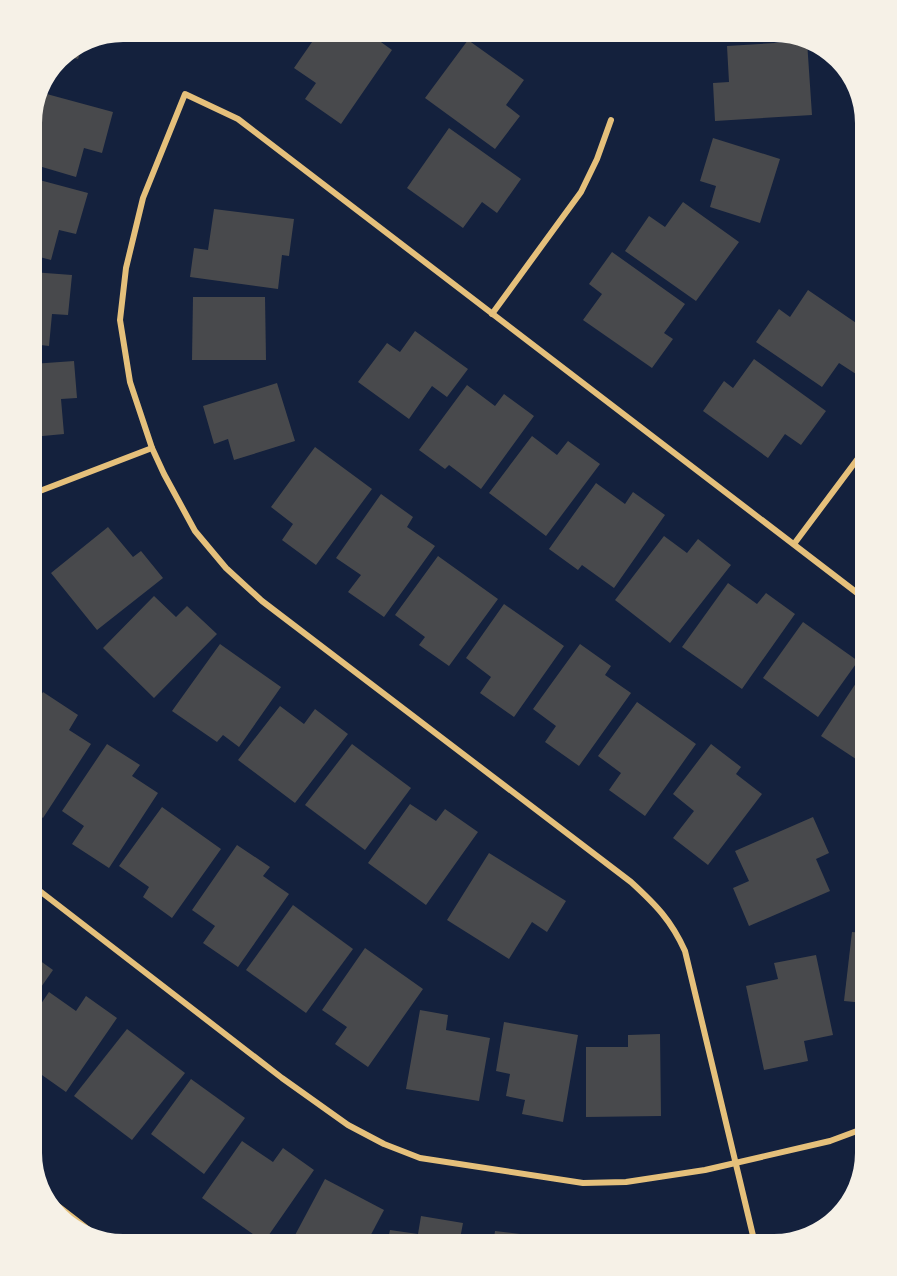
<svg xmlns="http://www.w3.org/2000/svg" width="897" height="1276" viewBox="0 0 897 1276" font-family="'Work Sans',sans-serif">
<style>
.building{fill:#48494c}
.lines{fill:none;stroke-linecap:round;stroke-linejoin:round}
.minor{stroke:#e5c07b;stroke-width:6}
.tertiary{stroke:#e5c07b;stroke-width:10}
</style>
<rect width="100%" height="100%" fill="#14213d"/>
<!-- building -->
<g class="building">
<polygon points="319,32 367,32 392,50 341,124 305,99 316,83 294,68"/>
<polygon points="676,32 703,32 699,41"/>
<polygon points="704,32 734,32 730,42"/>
<polygon points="468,40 524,80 506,105 520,116 495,149 425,98"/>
<polygon points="807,41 812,115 715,121 713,83 729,82 727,46"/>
<polygon points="82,47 78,59 62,55 63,55"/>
<polygon points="43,93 113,112 102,153 84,148 76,177 32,164 32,117"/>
<polygon points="449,128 521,179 497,213 482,202 463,228 407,188"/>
<polygon points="713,138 780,159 760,223 710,207 716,186 700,181"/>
<polygon points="32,178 88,193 76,234 59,230 51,260 32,255"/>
<polygon points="683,202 739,242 696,301 625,251 649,216 665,227"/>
<polygon points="214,209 294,219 289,256 282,255 278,289 190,277 194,248 208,250"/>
<polygon points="612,252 685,304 664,333 673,339 652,368 583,320 602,294 589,284"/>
<polygon points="32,272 72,275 68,315 52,314 49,346 32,344"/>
<polygon points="808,290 865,329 865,360 856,374 839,363 822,387 756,342 779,309 790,317"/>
<polygon points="193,297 265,297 266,360 192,360"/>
<polygon points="415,331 468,369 447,397 432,386 409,419 358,382 387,343 400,352"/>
<polygon points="754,359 826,411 801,445 785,434 768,458 703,411 724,381 733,388"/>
<polygon points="74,361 77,398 61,399 64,434 32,437 32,364"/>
<polygon points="277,383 295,441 234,460 228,439 214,444 203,406"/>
<polygon points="467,385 495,406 504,394 534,416 481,489 449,465 445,469 419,450"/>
<polygon points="532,436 557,455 568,441 600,464 546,536 489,493"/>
<polygon points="315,447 372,489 316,565 282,540 293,524 271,507"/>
<polygon points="596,483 625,504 633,492 665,515 614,588 582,565 578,570 549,549"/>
<polygon points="381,494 413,517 407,527 435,546 384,617 348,592 361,575 336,558"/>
<polygon points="108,527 133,557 141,551 163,578 97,630 51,573"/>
<polygon points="664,536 687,553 698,539 731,565 670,643 615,600"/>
<polygon points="438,556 498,599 449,666 419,645 425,637 395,615"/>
<polygon points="728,583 757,604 766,593 795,614 742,689 682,647"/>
<polygon points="154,596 176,617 187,606 217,634 154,698 103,648"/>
<polygon points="504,604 564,646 514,717 480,693 491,677 466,658"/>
<polygon points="803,622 858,661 818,717 763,678"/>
<polygon points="220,644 281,687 239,747 223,735 217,742 172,711"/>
<polygon points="580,644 611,666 605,675 631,693 579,766 545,742 556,726 533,709"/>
<polygon points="862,674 865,676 865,765 821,736"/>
<polygon points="43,692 78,715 69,730 91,744 43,818 32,810 32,710"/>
<polygon points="637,702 696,744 645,816 609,790 621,773 598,756"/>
<polygon points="280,706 304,724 315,709 348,734 295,803 238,760"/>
<polygon points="107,744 140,765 132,776 158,793 109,868 72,844 84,826 62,811"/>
<polygon points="352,744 411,788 365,850 305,805"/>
<polygon points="711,744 741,767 736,774 762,794 708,865 673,838 694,811 673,794"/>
<polygon points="410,804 436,821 445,809 478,832 426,905 368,863"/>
<polygon points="162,807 221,849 172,918 143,897 149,887 119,866"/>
<polygon points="813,817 829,853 816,859 830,891 749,926 733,888 749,881 735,851"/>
<polygon points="237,845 270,867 263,876 289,894 238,967 203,943 215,926 192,910"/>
<polygon points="489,853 566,901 547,932 532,922 509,959 447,920"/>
<polygon points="293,905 353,949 306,1013 246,970"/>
<polygon points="852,932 865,933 865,1003 844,1001"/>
<polygon points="365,948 423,989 368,1067 335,1044 347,1027 322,1010"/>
<polygon points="32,955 53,970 32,1000"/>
<polygon points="816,955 833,1035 804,1041 808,1061 764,1070 746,986 778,979 774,963"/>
<polygon points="49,992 76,1011 86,996 117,1018 66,1092 32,1068 32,1017"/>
<polygon points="420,1010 448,1015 446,1030 490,1038 479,1101 406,1089"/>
<polygon points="504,1022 578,1035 563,1122 522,1114 525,1100 506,1096 510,1074 496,1071"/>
<polygon points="127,1029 185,1073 132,1140 74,1096"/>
<polygon points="660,1034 661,1116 586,1117 586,1047 628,1047 628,1035"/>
<polygon points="191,1079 245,1118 204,1174 151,1134"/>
<polygon points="242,1141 273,1162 283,1148 314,1170 264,1242 202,1198"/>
<polygon points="325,1179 384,1210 366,1244 307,1244 294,1237"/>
<polygon points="421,1216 463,1223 459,1244 387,1244 390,1230 418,1234"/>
<polygon points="495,1231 537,1236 536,1244 493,1244"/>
<rect x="638" y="1238" width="41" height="6"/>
<polygon points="560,1240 593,1243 593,1244 559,1244"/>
</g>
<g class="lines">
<!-- minor -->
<g class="minor">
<polyline points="492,314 581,192 597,159 611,120"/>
<polyline points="32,494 152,448"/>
<polyline points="794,544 865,449"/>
<polyline points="32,885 282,1078 348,1125 384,1144 420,1158 583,1183 626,1182 705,1170 830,1141 865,1128"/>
<path d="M755,1244L685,951C671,920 656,905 631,882L262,601L226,568L195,531L164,474L152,448L130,382L120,320L126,268L143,198L185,94L238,119L865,599"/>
</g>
<!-- tertiary -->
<polyline class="tertiary" points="43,1197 96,1238"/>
</g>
<!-- crop -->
<path d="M0 0H897V1276H0ZM123 42H774A81 81 0 0 1 855 123V1153A81 81 0 0 1 774 1234H123A81 81 0 0 1 42 1153V123A81 81 0 0 1 123 42Z" fill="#f6f1e7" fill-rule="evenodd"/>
</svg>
